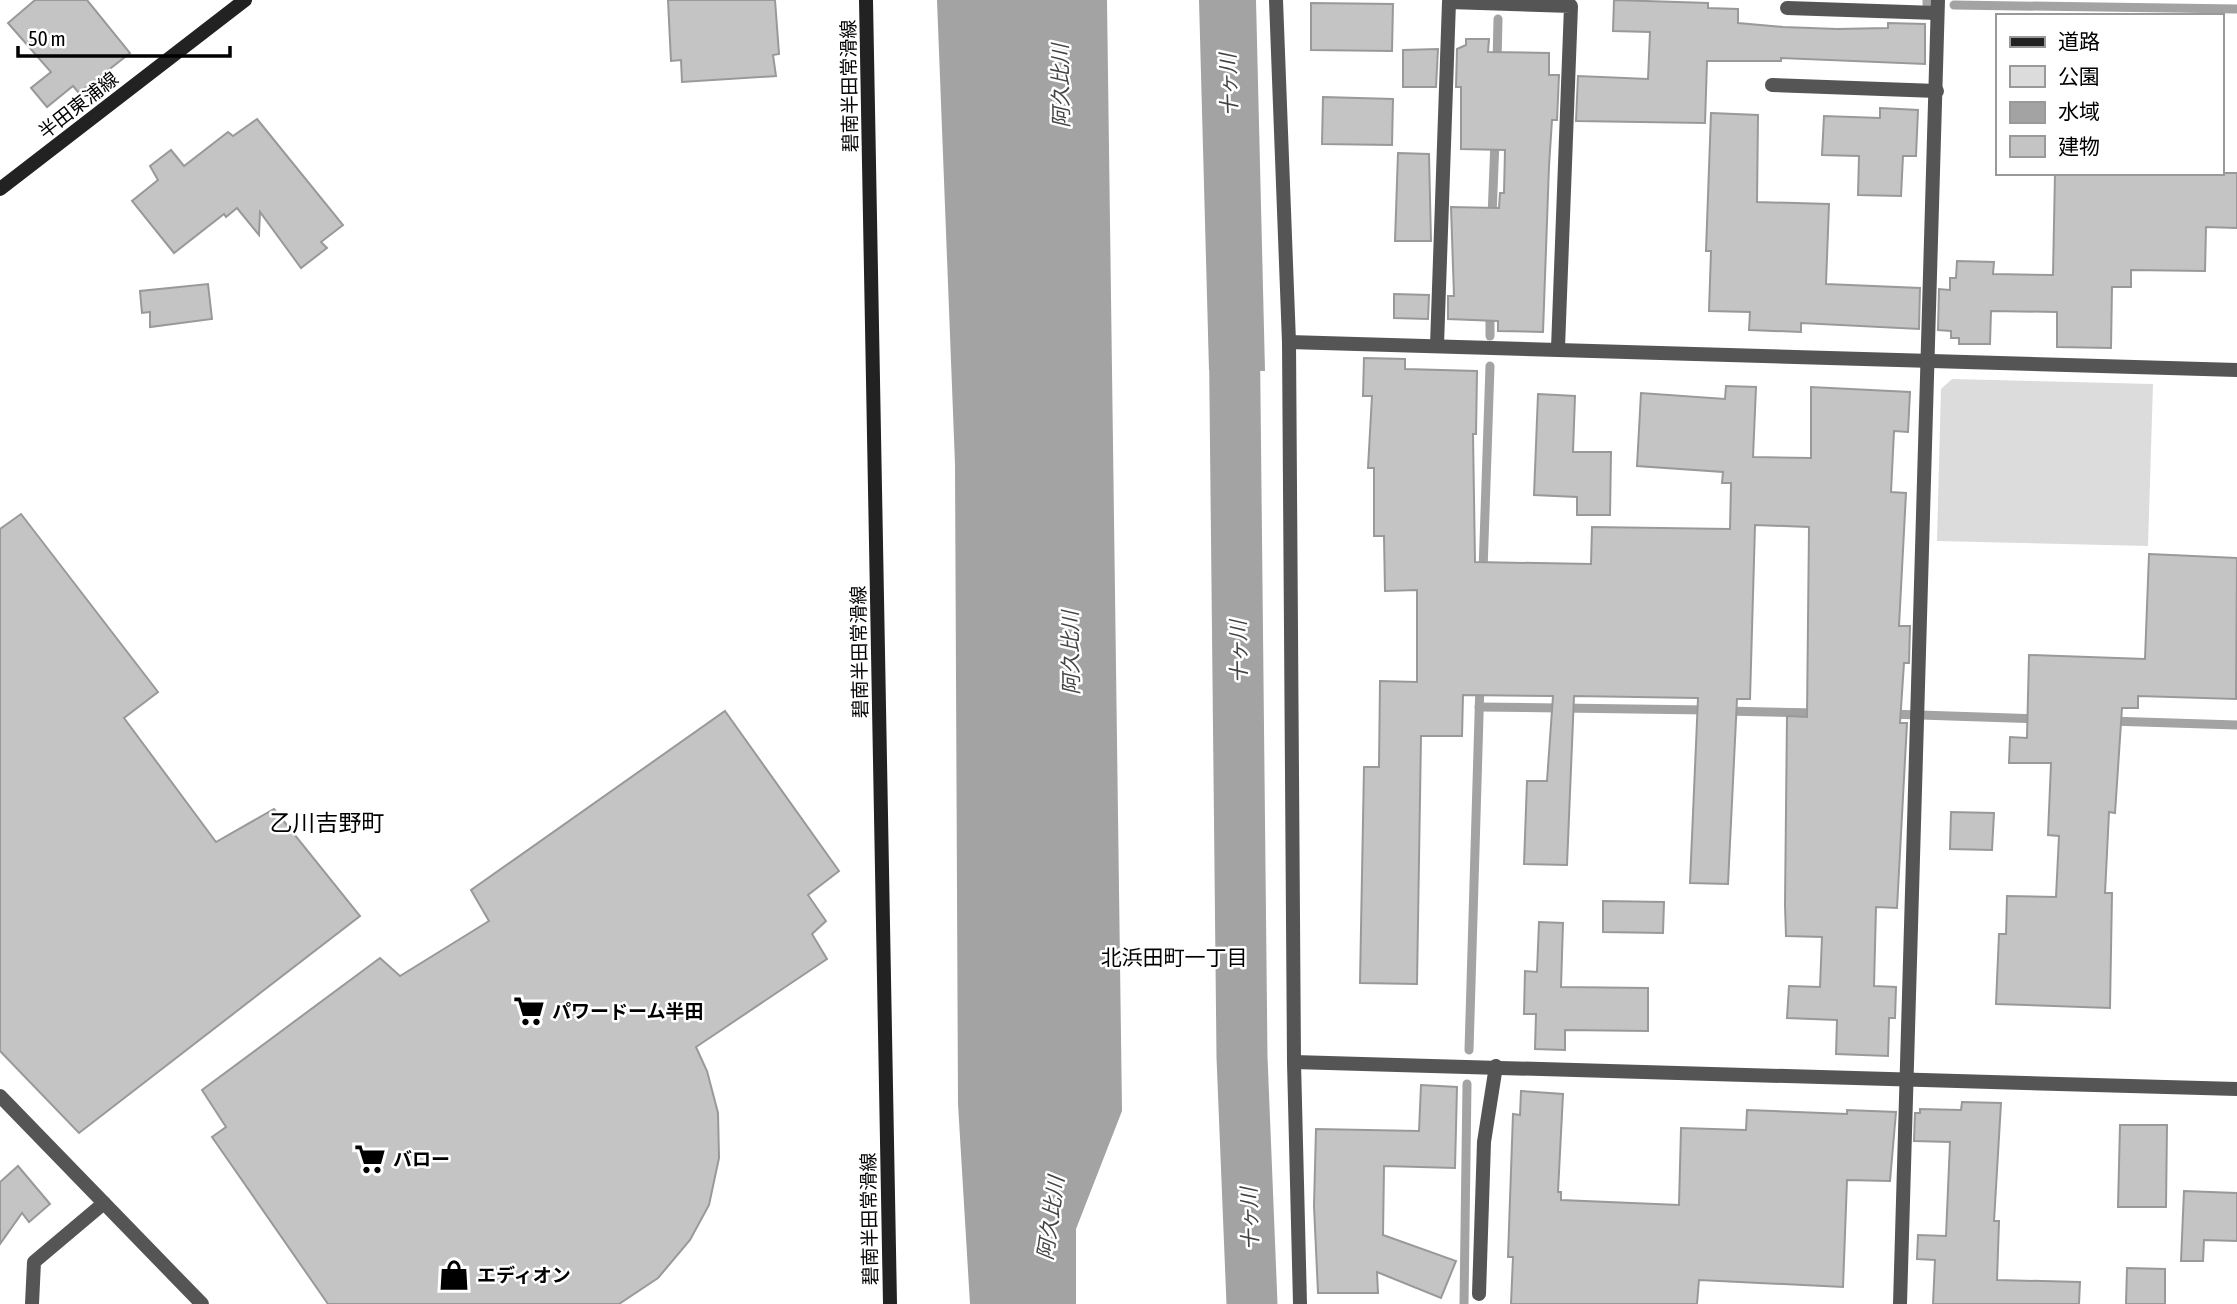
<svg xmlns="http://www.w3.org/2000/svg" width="2237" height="1304" viewBox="0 0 2237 1304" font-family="'Asap Condensed','Noto Sans JP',sans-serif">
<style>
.green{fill:#dcdcdc}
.water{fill:#a3a3a3}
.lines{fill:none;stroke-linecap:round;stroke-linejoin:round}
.stream{stroke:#a3a3a3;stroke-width:9}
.river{stroke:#a3a3a3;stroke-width:51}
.building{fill:#c4c4c4;stroke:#999;stroke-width:2}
.minor{stroke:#555;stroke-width:14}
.secondary{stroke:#222;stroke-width:14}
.labels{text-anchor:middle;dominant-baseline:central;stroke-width:5;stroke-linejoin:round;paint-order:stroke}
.street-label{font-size:19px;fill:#000;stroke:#fff}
.poi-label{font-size:19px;font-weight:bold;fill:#000;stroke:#fff;text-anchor:start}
.water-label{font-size:21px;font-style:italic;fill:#444;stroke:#fff}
.neighbourhood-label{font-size:21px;fill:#000;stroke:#fff}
.quarter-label{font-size:23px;fill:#000;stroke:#fff}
</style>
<rect width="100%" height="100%" fill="#fff"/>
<!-- green -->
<polygon class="green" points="1952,379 2153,384 2148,546 1937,541 1941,389"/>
<!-- water -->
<g class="water">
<polygon points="937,0 1107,0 1122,1111 1076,1229 1076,1304 970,1304 958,1104 955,464"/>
<polygon points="1199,0 1256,0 1265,371 1209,370"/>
</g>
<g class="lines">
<!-- stream -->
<g class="stream">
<polyline points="1927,4 1927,0"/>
<polyline points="1954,5 2237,9"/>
<polyline points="1497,63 1498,19"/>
<polyline points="1492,217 1495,140"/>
<polyline points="1490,336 1490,311"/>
<polyline points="1483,571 1490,366"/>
<polyline points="1479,707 1707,710"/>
<polyline points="1724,711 1819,713"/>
<polyline points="1889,714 2039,719"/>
<polyline points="2109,721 2237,725"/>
<polyline points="1469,1050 1480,683"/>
<polyline points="1464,1304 1467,1084"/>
</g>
<!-- river -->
<polyline class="river" points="1234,302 1242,1057 1252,1304"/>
</g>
<!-- building -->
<g class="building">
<polygon points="35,0 87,0 130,53 79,93 73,86 47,107 31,88 51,72 8,23"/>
<polygon points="668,0 775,0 779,54 773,55 776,76 682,82 681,60 671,61"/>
<polygon points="1614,0 1708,3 1708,8 1738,9 1738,23 1783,27 1837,29 1888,28 1888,23 1925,24 1925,64 1781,58 1781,61 1707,61 1705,123 1576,121 1578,76 1648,79 1650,32 1613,31"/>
<polygon points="1311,3 1393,4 1392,51 1311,50"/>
<polygon points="1466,39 1489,39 1488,52 1549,53 1549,75 1559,75 1557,120 1552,120 1549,166 1543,332 1498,331 1498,321 1448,319 1448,296 1454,296 1451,207 1499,208 1500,193 1504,193 1505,150 1461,149 1461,87 1456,87 1457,49 1466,45"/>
<polygon points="1438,49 1436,87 1403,87 1403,50"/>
<polygon points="1323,97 1393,99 1392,145 1322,144"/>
<polygon points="1880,108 1918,110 1916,156 1903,156 1901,196 1858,195 1859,156 1822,155 1824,116 1880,118"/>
<polygon points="1711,113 1758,115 1757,202 1829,204 1826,284 1920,288 1919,329 1801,323 1801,332 1749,330 1750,312 1709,311 1711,251 1706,251"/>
<polygon points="257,119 343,225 321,242 327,248 301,268 260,212 259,235 237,208 226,217 224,214 174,253 132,201 158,180 150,166 171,150 184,166 228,132 233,136"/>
<polygon points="1398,153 1429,154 1431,241 1395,241"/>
<polygon points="2055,173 2237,173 2237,228 2206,227 2205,271 2131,270 2131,287 2112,287 2111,348 2057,347 2057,312 1991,311 1990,344 1959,344 1959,338 1951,338 1951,331 1938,330 1939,289 1950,290 1950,278 1956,278 1957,261 1994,262 1993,274 2053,275"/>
<polygon points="208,284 212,319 150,327 150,312 142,313 140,291"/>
<polygon points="1394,294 1429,295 1428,319 1394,318"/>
<polygon points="1364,358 1405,359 1405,369 1477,371 1476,434 1473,434 1475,562 1591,564 1592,527 1730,529 1731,483 1722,483 1723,472 1637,466 1641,393 1725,399 1726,386 1756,387 1753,457 1811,458 1811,387 1910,392 1908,432 1894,431 1891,492 1906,493 1899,626 1910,626 1909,663 1904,663 1900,723 1907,723 1897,908 1876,907 1874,986 1896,987 1895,1018 1889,1018 1888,1056 1836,1054 1837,1020 1787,1018 1789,986 1820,987 1822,937 1786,936 1785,905 1787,716 1807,717 1809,527 1755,525 1750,699 1737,699 1728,884 1690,883 1698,698 1574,696 1567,865 1524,864 1527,781 1547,781 1553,696 1463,695 1462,736 1421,736 1417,984 1360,983 1364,767 1379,767 1380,681 1417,682 1417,590 1385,591 1384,536 1374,536 1374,468 1368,468 1372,396 1363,396"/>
<polygon points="1538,394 1575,396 1573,452 1611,452 1610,515 1577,515 1577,497 1534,495"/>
<polygon points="21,514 158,692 124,718 216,842 274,809 360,916 79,1133 0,1051 0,529"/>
<polygon points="2149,554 2237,558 2236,699 2138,696 2138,708 2122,708 2115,813 2109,812 2105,893 2112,893 2110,1008 1996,1004 1999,934 2006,934 2007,896 2056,897 2059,836 2048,835 2051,763 2009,763 2010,737 2027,738 2029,655 2145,659"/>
<polygon points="725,711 839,871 808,895 826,921 812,934 827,959 696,1047 707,1071 718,1113 719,1158 709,1205 690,1240 658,1278 619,1304 328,1304 212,1137 226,1127 202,1090 380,958 400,976 489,921 471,890"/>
<polygon points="1951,812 1994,813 1992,850 1950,849"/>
<polygon points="1603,901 1664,902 1663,933 1603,932"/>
<polygon points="1539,922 1563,923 1561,987 1648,988 1648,1031 1565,1030 1565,1050 1535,1049 1536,1014 1524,1014 1525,971 1537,972"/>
<polygon points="1421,1085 1457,1087 1455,1168 1384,1166 1383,1235 1456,1261 1441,1298 1377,1272 1378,1293 1318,1293 1314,1206 1316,1129 1419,1131"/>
<polygon points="1521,1091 1563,1094 1558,1192 1561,1192 1561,1200 1679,1205 1681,1128 1746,1130 1747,1110 1847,1114 1847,1110 1896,1112 1890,1181 1847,1180 1843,1287 1699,1280 1697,1304 1511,1304 1513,1257 1508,1257 1513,1114 1520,1115"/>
<polygon points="1962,1102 2001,1103 1994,1221 1999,1221 1997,1280 2080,1282 2079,1304 1933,1304 1935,1260 1917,1259 1918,1235 1946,1236 1950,1142 1914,1141 1915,1113 1920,1113 1920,1109 1961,1110"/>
<polygon points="2120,1125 2167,1125 2166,1207 2118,1207"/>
<polygon points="18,1166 50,1204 29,1222 22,1213 0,1244 0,1182"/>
<polygon points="2184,1191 2237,1193 2237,1241 2204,1240 2203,1261 2181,1261"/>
<polygon points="2127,1268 2165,1269 2165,1304 2126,1304"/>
</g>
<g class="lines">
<!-- minor -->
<g class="minor">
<polyline points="1276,0 1289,342 1294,1062 1300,1304"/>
<polyline points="1787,8 1937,13"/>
<polyline points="1772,85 1937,91"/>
<polyline points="1289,342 2237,370"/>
<polyline points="1437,345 1449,2 1571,6 1558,348"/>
<polyline points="1294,1062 2237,1089"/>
<polyline points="0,1096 202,1304"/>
<polyline points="1479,1294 1484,1142 1496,1066"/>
<polyline points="32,1304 34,1262 104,1203"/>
<polyline points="1900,1304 1938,0"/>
</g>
<!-- secondary -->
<g class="secondary">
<polyline points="866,0 890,1304"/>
<polyline points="0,189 245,0"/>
</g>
</g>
<!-- icons -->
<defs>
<symbol id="supermarket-bare" viewBox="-9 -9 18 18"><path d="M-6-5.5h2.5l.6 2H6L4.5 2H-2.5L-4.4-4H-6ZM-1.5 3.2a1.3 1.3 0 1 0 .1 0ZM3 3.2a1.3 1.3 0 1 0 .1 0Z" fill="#000" stroke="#fff" stroke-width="2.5" paint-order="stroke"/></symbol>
<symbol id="shop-bare" viewBox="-9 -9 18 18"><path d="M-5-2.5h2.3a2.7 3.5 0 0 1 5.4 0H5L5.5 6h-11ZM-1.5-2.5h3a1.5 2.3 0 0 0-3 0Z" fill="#000" stroke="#fff" stroke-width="2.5" paint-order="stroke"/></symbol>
</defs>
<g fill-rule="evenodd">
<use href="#supermarket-bare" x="507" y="989" width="44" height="44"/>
<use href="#supermarket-bare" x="348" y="1137" width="44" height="44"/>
<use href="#shop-bare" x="432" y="1253" width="44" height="44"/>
</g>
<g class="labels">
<!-- street labels -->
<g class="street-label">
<text transform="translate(849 86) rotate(-91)">碧南半田常滑線</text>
<text transform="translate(78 105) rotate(-38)">半田東浦線</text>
<text transform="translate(859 652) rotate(-91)">碧南半田常滑線</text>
<text transform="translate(869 1219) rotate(-91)">碧南半田常滑線</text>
</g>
<!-- poi labels -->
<g class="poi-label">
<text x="552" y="1011">パワードーム半田</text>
<text x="393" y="1159">バロー</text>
<text x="477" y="1275">エディオン</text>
</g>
<!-- water labels -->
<g class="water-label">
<text transform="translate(1228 85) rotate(-92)">十ヶ川</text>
<text transform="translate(1060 86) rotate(-91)">阿久比川</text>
<text transform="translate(1238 652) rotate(-91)">十ヶ川</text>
<text transform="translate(1070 653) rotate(-91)">阿久比川</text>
<text transform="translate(1050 1218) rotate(-82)">阿久比川</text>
<text transform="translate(1249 1219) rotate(-92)">十ヶ川</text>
</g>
<!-- neighbourhood labels -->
<g class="neighbourhood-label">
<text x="1174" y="957">北浜田町一丁目</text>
</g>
<!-- quarter labels -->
<g class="quarter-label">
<text x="327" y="823">乙川吉野町</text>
</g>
</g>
<!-- legend -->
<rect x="1996" y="14" width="228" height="161" fill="#ffffff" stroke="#999999" stroke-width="2"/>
<rect x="2010" y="37" width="35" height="10" fill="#222222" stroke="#999999" stroke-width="2"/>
<text x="2058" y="49" font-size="21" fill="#000000">道路</text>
<rect x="2010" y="66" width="35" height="21" fill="#dcdcdc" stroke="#999999" stroke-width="2"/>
<text x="2058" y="84" font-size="21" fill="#000000">公園</text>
<rect x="2010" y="102" width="35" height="21" fill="#a3a3a3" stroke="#999999" stroke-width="2"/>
<text x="2058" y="119" font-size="21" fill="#000000">水域</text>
<rect x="2010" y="136" width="35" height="21" fill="#c4c4c4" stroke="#999999" stroke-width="2"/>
<text x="2058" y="154" font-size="21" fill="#000000">建物</text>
<!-- scale -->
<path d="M18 46v10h212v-10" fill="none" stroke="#000000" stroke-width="3.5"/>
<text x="28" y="46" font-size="21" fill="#000000" stroke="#ffffff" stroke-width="5" paint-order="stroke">50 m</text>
</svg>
